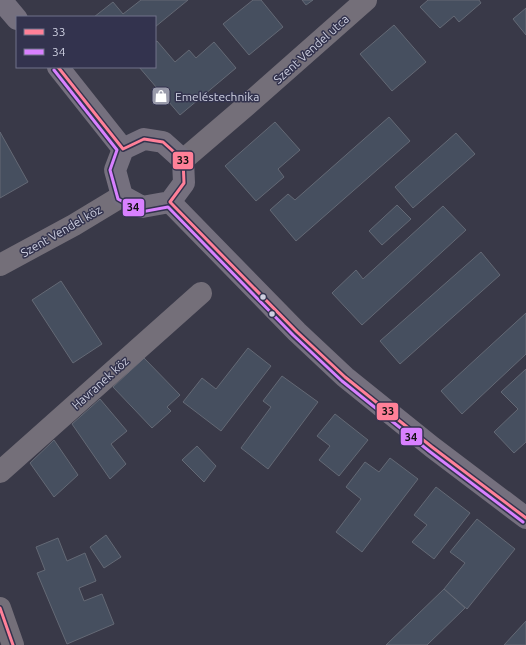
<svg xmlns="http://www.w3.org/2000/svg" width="526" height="645" viewBox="0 0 526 645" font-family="Ubuntu,sans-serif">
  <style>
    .building { fill: #464f5f; stroke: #646975 }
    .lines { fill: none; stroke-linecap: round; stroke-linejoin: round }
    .minor { stroke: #746f79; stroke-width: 22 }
    .major { stroke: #75707e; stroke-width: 22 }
    .bus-1-casing { stroke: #33334e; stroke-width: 6 }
    .bus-2-casing { stroke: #33334e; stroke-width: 6 }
    .bus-1 { stroke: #ff8098; stroke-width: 3 }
    .bus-2 { stroke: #d880ff; stroke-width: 3 }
    .bus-dot { fill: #ced0e1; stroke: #33334e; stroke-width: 1.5 }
    .labels { text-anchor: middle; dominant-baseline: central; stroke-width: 3; stroke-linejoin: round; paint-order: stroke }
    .street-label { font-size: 12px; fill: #ced0e1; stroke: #33334e }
    .poi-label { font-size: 12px; fill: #ced0e1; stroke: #33334e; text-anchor: start }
    .line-badge { stroke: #33334e; stroke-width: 1.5 }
    .pale-badge-label { font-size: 11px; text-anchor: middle; font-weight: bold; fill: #111 }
  </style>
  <rect width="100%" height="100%" fill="#393948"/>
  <g class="building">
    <path d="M141 0H188L155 27V17H94L113 2 123 14Z"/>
    <path d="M253 0H261L283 27 249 55 223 24Z"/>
    <path d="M302 0H313L306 5Z"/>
    <path d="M428 0H479L481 3 459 22 454 16 440 28 420 7Z"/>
    <path d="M526 8V35L513 19Z"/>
    <path d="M394 25 426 62 392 91 360 54Z"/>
    <path d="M157 41 175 62 189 50 196 58 214 42 236 68 180 115 139 67H155V42Z"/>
    <path d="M389 117 410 141 296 241 270 210 288 194 295 200Z"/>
    <path d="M275 122 300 150 278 169 284 177 256 201 225 166Z"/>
    <path d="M0 132 28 182 0 198Z"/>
    <path d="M456 133 475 154 413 208 395 187Z"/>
    <path d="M397 205 411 219 382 245 369 231Z"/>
    <path d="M443 206 466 230 362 325 332 293 356 270 363 279Z"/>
    <path d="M481 252 500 275 400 364 380 341Z"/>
    <path d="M61 281 102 344 73 363 32 300Z"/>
    <path d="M526 313V354L462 414 441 391Z"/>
    <path d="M248 348 271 366 221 431 183 402 202 378 216 389Z"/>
    <path d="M144 358 180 395 167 407 171 411 152 428 113 387Z"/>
    <path d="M526 369V442L514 453 494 432 518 409 501 392Z"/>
    <path d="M282 376 318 402 268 469 241 448 271 407 263 401Z"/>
    <path d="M100 399 127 431 111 444 126 464 110 479 72 424Z"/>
    <path d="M335 414 368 440 339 476 319 460 330 446 317 436Z"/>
    <path d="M54 440 78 475 54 497 30 463Z"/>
    <path d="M197 446 216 466 204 482 182 460Z"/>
    <path d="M390 458 418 479 362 552 336 532 361 499 346 487 365 462 379 472Z"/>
    <path d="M436 487 470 513 434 559 412 542 427 525 414 515Z"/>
    <path d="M477 519 515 549 467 609 444 589 465 563 450 552Z"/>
    <path d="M106 535 121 557 104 568 90 547Z"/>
    <path d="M58 538 67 561 85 553 96 581 79 588 84 601 102 594 114 624 67 644 37 573 45 570 36 547Z"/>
    <path d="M444 589 465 608 427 645H386Z"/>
    <path d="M526 621V645H504Z"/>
  </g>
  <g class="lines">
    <g class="minor">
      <path d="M183 160 246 106 366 0"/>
      <path d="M0 265 74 225 122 196"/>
      <path d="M0 472 201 293"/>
      <path d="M0 608 13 645"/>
    </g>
    <g class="major">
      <path d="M1 0 17 19"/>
      <path d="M58 67 123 149"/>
      <path d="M144 139 163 142 183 160 184 183 170 202 142 207 122 196 115 170 123 149Z"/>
      <path d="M170 202 297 332 345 377 432 447 526 518"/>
    </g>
    <defs>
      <g id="bus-1">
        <path d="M58 67 123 149 144 139 163 142 183 160 184 183 170 202 297 332 345 377 432 447 526 518"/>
        <path d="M0 608 13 645"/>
      </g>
      <path id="bus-2" d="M54 70 117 150 110 170 118 199 141 212 168 207 293 335 342 381 429 451 523 522"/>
    </defs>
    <use href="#bus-1" class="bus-1-casing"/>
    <use href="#bus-2" class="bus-2-casing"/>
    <use href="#bus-1" class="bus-1"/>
    <use href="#bus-2" class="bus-2"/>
  </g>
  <defs>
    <symbol id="shop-square" viewBox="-11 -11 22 22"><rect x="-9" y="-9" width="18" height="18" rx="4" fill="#9a9bab" stroke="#33334e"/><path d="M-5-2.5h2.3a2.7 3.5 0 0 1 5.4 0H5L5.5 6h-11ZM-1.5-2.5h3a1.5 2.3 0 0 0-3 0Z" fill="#fff"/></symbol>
  </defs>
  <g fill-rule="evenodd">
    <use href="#shop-square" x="150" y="85" width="22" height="22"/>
  </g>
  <g class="bus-dot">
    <circle cx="263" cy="297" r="3.5"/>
    <circle cx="272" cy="314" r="3.5"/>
  </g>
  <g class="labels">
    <g class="street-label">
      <text transform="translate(311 49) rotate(-42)">Szent Vendel utca</text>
      <text transform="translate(61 231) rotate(-30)">Szent Vendel köz</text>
      <text transform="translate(100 383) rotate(-42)">Havranek köz</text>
    </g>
    <g class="poi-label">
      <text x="175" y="96">Emeléstechnika</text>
    </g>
  </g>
  <g class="line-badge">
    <rect x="172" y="151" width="22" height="19" rx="4" fill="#ff8098"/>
    <rect x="122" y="198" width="23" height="19" rx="4" fill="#d880ff"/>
    <rect x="376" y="402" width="23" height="19" rx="4" fill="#ff8098"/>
    <rect x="400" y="427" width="23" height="19" rx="4" fill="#d880ff"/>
  </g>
  <g class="pale-badge-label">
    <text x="183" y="164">33</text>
    <text x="133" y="211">34</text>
    <text x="388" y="415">33</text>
    <text x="411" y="441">34</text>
  </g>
  <rect x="16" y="16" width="140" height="52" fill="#33334e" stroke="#717289"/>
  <rect x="24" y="29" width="20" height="6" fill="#ff8098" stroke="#717289"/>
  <text x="52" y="36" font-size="12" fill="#ced0e1">33</text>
  <rect x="24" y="49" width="20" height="6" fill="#d880ff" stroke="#717289"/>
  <text x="52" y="56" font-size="12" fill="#ced0e1">34</text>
</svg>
